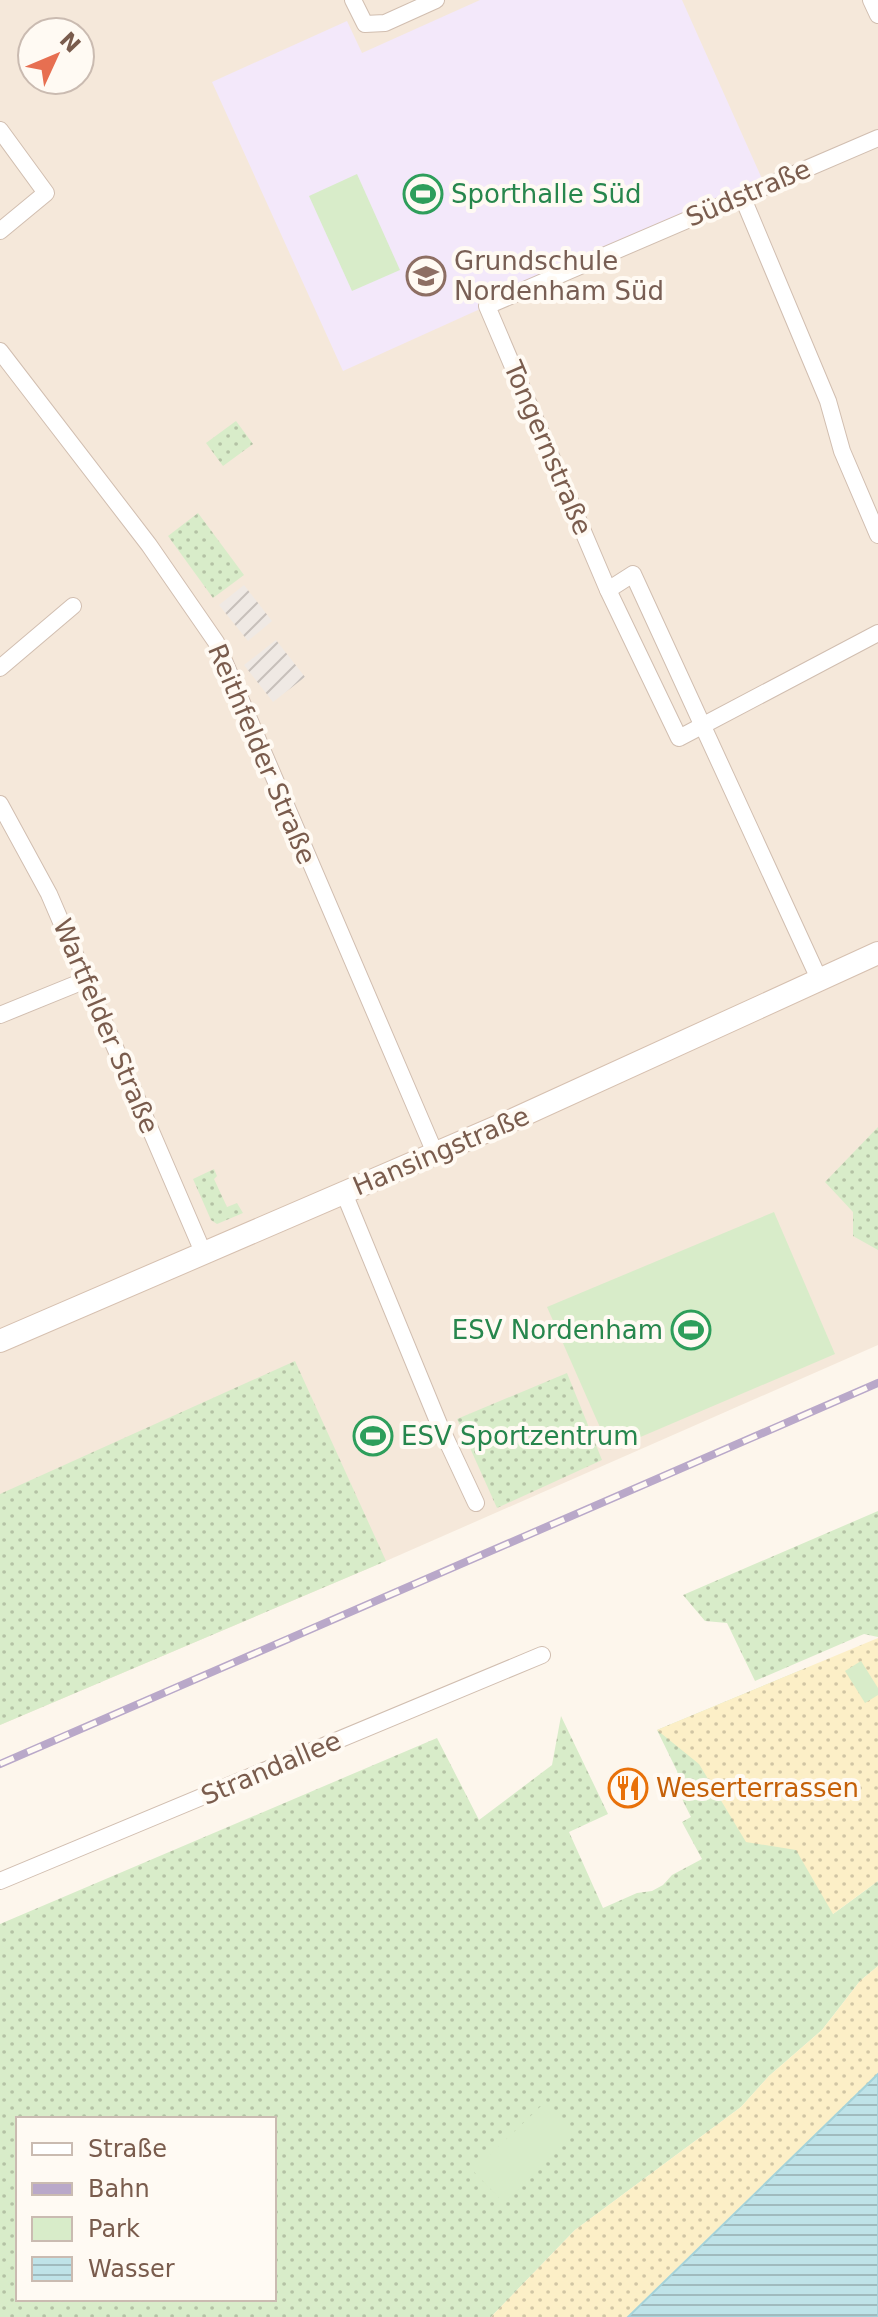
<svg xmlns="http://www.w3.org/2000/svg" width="878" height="2317" viewBox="0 0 878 2317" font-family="'DejaVu Sans',sans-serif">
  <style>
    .residential { fill: #f5e8da; fill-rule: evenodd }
    .industrial { fill: url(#industrial-furrows) }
    .education { fill: #f3e8fa }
    .green { fill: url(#green-dots); fill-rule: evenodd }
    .sand { fill: url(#sand-dots) }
    .pitch { fill: #d8ecc9 }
    .water { fill: url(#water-rules); stroke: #a5d3da; stroke-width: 2 }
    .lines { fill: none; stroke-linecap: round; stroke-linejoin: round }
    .street-casing { stroke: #d1beb0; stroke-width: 18 }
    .secondary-casing { stroke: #d6c0b0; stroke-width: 24 }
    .street { stroke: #fff; stroke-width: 16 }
    .secondary { stroke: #fff; stroke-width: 22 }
    .rail-casing { stroke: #b9a8c9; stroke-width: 8 }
    .rail { stroke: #fffaf3; stroke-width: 5; stroke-dasharray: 15; stroke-linecap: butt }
    .labels { text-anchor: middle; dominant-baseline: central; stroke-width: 8; stroke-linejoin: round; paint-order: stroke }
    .street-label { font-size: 26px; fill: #7a5c4d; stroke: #fffaf3 }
    .leisure-label { font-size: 26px; fill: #27864d; stroke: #fffaf3; text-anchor: start }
    .education-label { font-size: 26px; fill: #785e54; stroke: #fffaf3; text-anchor: start }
    .food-label { font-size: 26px; fill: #c56008; stroke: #fffaf3; text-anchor: start }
  </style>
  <defs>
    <pattern id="industrial-furrows" width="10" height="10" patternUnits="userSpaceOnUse" patternTransform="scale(2)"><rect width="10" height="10" fill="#efe9e4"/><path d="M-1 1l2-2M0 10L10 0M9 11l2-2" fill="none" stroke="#c7c0bb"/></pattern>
    <pattern id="green-dots" width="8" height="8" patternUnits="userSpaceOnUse" patternTransform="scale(2)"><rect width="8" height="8" fill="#d8ecc9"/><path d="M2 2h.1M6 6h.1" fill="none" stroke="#b4c2a5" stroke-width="1.8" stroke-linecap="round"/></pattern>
    <pattern id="sand-dots" width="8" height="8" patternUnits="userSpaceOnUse" patternTransform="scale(2)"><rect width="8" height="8" fill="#fcefc7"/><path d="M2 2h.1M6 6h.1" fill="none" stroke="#d1c5a4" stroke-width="1.8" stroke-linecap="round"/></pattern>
    <pattern id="water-rules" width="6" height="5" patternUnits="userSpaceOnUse" patternTransform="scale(2)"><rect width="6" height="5" fill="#bfe3e8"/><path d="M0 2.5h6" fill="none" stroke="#a0bbbe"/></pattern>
  </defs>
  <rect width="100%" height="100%" fill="#fdf6ec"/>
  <path class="residential" d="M0 0H878V1345L386 1561 0 1725ZM32 32H80V80H32Z"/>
  <g class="industrial">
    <path d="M244 585 272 621 248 641 219 605Z"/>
    <path d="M276 640 305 677 273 702 244 665Z"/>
  </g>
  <path class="education" d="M480 0H682L763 181 343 371 212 82 347 21 362 53Z"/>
  <g class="green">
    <path d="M236 421 253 444 223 466 206 443Z"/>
    <path d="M198 513 244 575 213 598 168 536Z"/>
    <path d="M878 1127V1250L853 1236V1212L825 1182Z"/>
    <path d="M214 1169 217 1176 214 1179 227 1207 237 1203 243 1213 217 1224 211 1220 193 1179Z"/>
    <path d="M295 1361 386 1561 0 1725V1494Z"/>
    <path d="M567 1373 602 1460 497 1508 457 1419Z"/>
    <path d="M878 1511V1637L864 1634 755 1681 727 1623 705 1621 683 1595Z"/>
    <path d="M806 1668 833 1914 878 1881V1966L860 1981 822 2030 769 2076 741 2107 575 2230 491 2317H0V1924L437 1738 479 1820 552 1765 561 1716 608 1814 569 1832 603 1908 637 1893 652 1891 663 1885 672 1875 702 1859 682 1822 691 1817 683 1801 677 1771 657 1730ZM18 2119H274V2299H18Z"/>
  </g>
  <g class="sand">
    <path d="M878 1638V1881L833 1914 796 1850 746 1842 699 1764 657 1730Z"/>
    <path d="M878 1966V2074L628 2317H491L575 2230 741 2107 769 2076 822 2030 860 1981Z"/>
  </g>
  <g class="pitch">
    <path d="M357 174 400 270 352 291 309 196Z"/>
    <path d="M774 1212 835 1354 610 1450 547 1307Z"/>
    <path d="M861 1661 878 1688V1695L865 1703 845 1671Z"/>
    <path d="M542 2105 573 2136 504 2203 473 2171Z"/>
  </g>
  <path class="water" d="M878 2074V2317H628Z"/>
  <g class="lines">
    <defs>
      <g id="street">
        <path d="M353 0 365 24 385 23 436 0"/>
        <path d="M871 0 878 15"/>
        <path d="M0 130 46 193 0 231"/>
        <path d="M878 138 487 306 608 590 679 738 878 633"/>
        <path d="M742 196 828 401 842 451 878 535"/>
        <path d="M0 351 149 545 216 642 435 1153"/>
        <path d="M608 590 633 574 819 979"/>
        <path d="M0 668 73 606"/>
        <path d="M0 804 49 894 203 1252"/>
        <path d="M0 1015 86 980"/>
        <path d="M344 1193 439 1424 476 1503"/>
        <path d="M0 1881 542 1655"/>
      </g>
      <path id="secondary" d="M0 1341 508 1122 878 953"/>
    </defs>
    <use href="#street" class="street-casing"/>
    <use href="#secondary" class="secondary-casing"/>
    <use href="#street" class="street"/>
    <use href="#secondary" class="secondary"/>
    <defs>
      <path id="rail" d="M0 1764 878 1383"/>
    </defs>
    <use href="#rail" class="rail-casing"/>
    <use href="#rail" class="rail"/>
  </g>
  <defs>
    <symbol id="stadium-ring" viewBox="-11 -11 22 22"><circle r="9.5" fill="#fffaf3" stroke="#2e9e5b" stroke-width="1.5"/><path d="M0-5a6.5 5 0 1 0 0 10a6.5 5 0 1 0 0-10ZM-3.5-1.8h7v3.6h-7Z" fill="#2e9e5b"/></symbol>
    <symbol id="school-ring" viewBox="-11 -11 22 22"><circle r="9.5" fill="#fffaf3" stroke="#8d6e63" stroke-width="1.5"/><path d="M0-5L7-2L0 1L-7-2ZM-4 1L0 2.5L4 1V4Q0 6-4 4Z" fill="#8d6e63"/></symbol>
    <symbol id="restaurant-ring" viewBox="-11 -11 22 22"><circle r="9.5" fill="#fffaf3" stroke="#e8710a" stroke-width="1.5"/><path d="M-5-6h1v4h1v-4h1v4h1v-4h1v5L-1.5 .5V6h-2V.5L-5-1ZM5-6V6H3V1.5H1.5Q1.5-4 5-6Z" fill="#e8710a"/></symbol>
  </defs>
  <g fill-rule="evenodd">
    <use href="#stadium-ring" x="401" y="172" width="44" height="44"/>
    <use href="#school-ring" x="404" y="254" width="44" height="44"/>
    <use href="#stadium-ring" x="669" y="1308" width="44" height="44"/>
    <use href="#stadium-ring" x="351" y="1414" width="44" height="44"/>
    <use href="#restaurant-ring" x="606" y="1766" width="44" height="44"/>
  </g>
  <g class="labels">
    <g class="street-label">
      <text transform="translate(748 193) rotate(-23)">Südstraße</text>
      <text transform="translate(548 448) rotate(67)">Tongernstraße</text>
      <text transform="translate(262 754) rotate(67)">Reithfelder Straße</text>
      <text transform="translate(106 1026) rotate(67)">Wartfelder Straße</text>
      <text transform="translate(441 1151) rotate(-23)">Hansingstraße</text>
      <text transform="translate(271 1768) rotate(-23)">Strandallee</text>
    </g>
    <g class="leisure-label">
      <text x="451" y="194">Sporthalle Süd</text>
      <text x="663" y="1330" text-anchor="end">ESV Nordenham</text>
      <text x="401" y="1436">ESV Sportzentrum</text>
    </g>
    <g class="education-label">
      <text x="454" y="261">Grundschule<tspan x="454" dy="30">Nordenham Süd</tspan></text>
    </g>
    <g class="food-label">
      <text x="656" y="1788">Weserterrassen</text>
    </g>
  </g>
  <rect x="16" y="2117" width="260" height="184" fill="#fffaf3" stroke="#cabbb1" stroke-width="2"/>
  <rect x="32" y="2143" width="40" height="12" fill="#ffffff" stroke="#cabbb1" stroke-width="2"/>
  <text x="88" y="2157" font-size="24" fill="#7a5c4d">Straße</text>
  <rect x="32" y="2183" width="40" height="12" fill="#b9a8c9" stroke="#cabbb1" stroke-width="2"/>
  <text x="88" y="2197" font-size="24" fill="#7a5c4d">Bahn</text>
  <rect x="32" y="2217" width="40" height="24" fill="#d8ecc9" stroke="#cabbb1" stroke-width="2"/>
  <text x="88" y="2237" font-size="24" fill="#7a5c4d">Park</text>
  <rect x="32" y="2257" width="40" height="24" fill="url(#water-rules)" stroke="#cabbb1" stroke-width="2"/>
  <text x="88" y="2277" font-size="24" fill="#7a5c4d">Wasser</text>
  <g transform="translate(56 56) rotate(46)"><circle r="38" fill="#fffaf3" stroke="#cabbb1" stroke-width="2"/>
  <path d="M0-6L14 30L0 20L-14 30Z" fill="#e76f51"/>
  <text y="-12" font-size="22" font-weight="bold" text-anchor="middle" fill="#7a5c4d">N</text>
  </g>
</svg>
